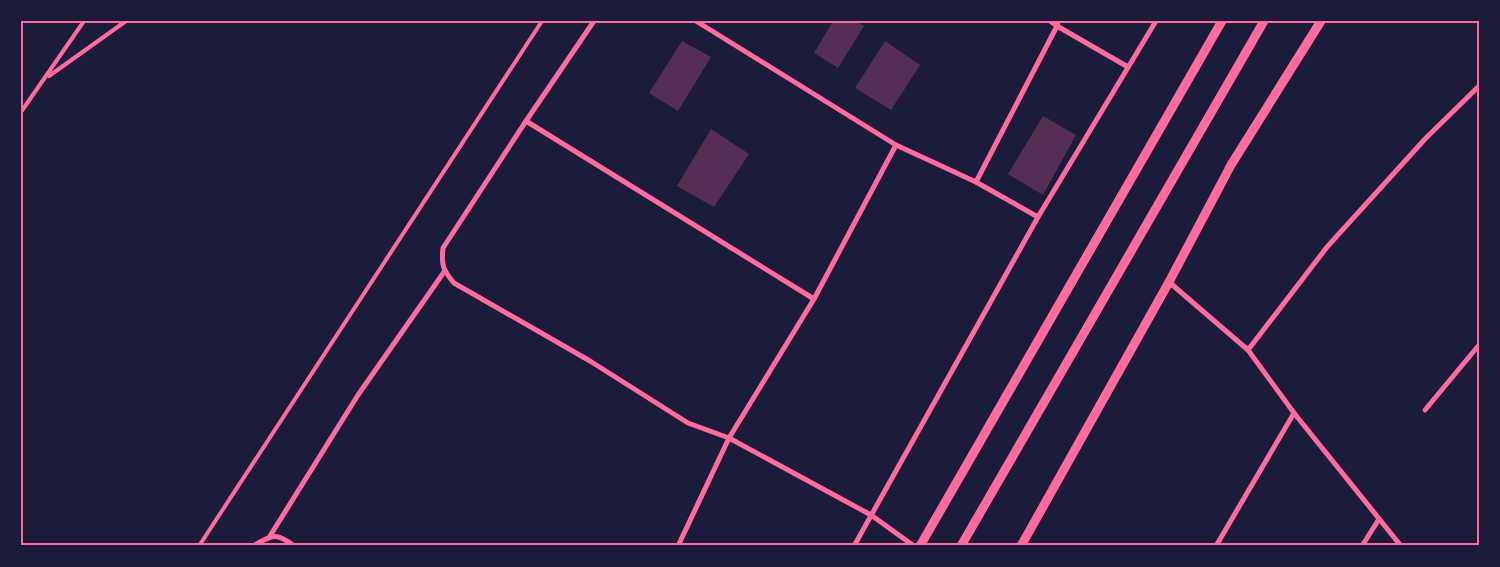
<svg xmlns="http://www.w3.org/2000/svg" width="1500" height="567" viewBox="0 0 1500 567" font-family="'Sofia Sans Condensed',sans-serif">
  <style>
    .building { fill: #542f53 }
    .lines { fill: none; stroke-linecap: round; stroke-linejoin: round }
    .service { stroke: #ff6b9d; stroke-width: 4 }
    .minor { stroke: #ff6b9d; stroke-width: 5 }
    .tertiary { stroke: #ff6b9d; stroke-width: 9 }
    .neatline { fill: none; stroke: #ff6b9d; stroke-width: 2 }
  </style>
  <rect width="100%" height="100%" fill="#1b1b3a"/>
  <g class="building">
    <path d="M833 21H855L864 26 838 68 814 53Z"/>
    <path d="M682 41 711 57 678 111 649 93Z"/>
    <path d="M885 41 920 65 891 110 855 88Z"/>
    <path d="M1043 116 1076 135 1043 195 1008 174Z"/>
    <path d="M711 129 749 154 714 207 677 186Z"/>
  </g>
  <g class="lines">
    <g class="service">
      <path d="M49 76 126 21"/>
      <path d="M21 112 84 21"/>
      <path d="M199 546 542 21"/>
    </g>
    <g class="minor">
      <path d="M594 21 526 121 443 248C441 265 443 270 454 283L590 361 688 423 729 438 871 515 914 546"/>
      <path d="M696 21 896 145 976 182 1038 217"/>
      <path d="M1050 21 1057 26 1058 21"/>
      <path d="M526 121 814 299"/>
      <path d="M976 182 1057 26 1128 67"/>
      <path d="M1169 282 1248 350 1294 413 1401 546"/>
      <path d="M1248 350 1327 247 1425 139 1479 86"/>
      <path d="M1425 410 1479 345"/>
      <path d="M270 536 358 395 444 272"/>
      <path d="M253 546C272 535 276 532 294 546"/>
      <path d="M678 546 729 438 814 299 896 145"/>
      <path d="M854 546 1038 217 1156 21"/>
      <path d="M1216 546 1294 413"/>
      <path d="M1362 546 1379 519"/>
    </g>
    <g class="tertiary">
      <path d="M920 546 1222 21"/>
      <path d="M961 546 1264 21"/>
      <path d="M1021 546 1169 282 1231 165 1321 21"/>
    </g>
  </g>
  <rect width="1500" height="567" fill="none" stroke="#1b1b3a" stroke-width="45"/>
  <rect x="22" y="22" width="1456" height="522" class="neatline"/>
</svg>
